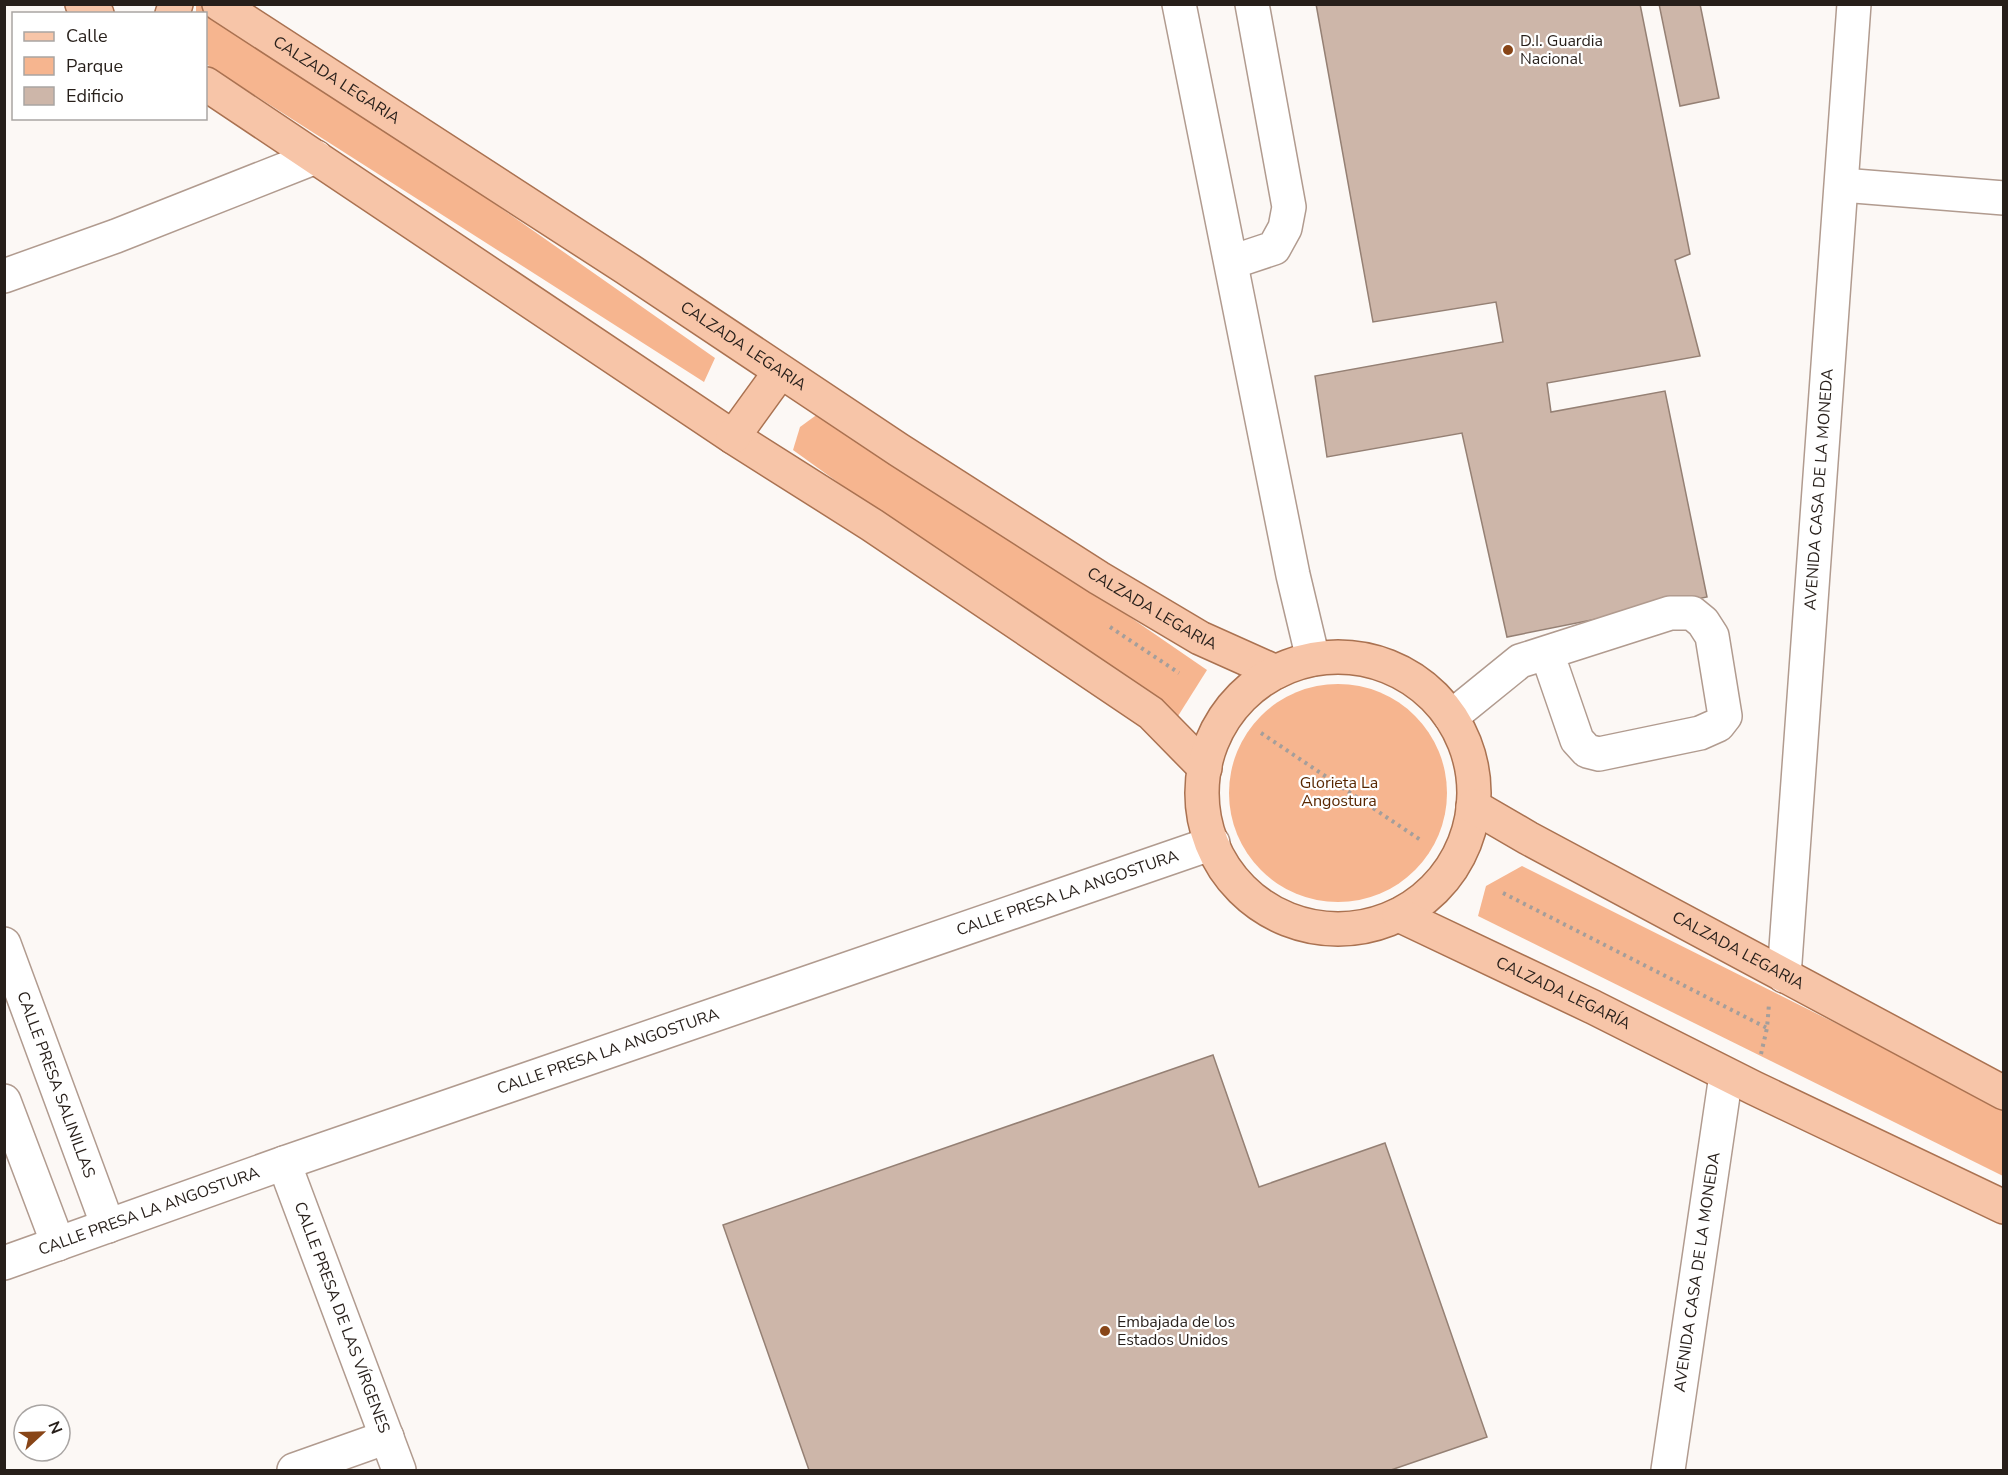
<svg xmlns="http://www.w3.org/2000/svg" width="2008" height="1475" viewBox="0 0 2008 1475" font-family="'Nunito Sans',sans-serif">
  <style>
    .green { fill: #f6b58f }
    .building { fill: #cdb6a9; stroke: #958074; stroke-width: 1.5 }
    .lines { fill: none; stroke-linecap: round; stroke-linejoin: round }
    .minor-casing { stroke: #b19b8f; stroke-width: 36 }
    .major-casing { stroke: #aa7251; stroke-width: 36 }
    .path { stroke: #a49e9b; stroke-width: 4; stroke-dasharray: 3 4.5; stroke-linecap: butt }
    .minor { stroke: #fff; stroke-width: 33 }
    .major { stroke: #f7c5a8; stroke-width: 33 }
    .poi-dot { fill: #884517; stroke: #fff; stroke-width: 2 }
    .labels { text-anchor: middle; dominant-baseline: central; stroke-width: 4.5; stroke-linejoin: round; paint-order: stroke }
    .poi-label { font-size: 16px; fill: #271f1a; stroke: #fff; text-anchor: start }
    .street-label { font-size: 16px; fill: #271f1a; stroke: #fff }
    .park-label { font-size: 16px; fill: #592701; stroke: #fff }
  </style>
  <rect width="100%" height="100%" fill="#fcf8f5"/>
  <g class="green">
    <path d="M196 5H211L715 358 704 382 206 64V14L196 13Z"/>
    <path d="M826 408 1207 670 1173 724 793 450 800 427Z"/>
    <circle cx="1338" cy="793" r="109"/>
    <path d="M1522 866 2003 1107V1176L1478 916 1486 886Z"/>
  </g>
  <g class="building">
    <path d="M1316 4H1640L1690 254 1675 260 1700 356 1547 383 1551 412 1665 391 1707 597 1507 637 1462 433 1327 457 1315 376 1503 342 1496 302 1373 322Z"/>
    <path d="M1659 4H1700L1719 98 1680 106Z"/>
    <path d="M1213 1055 1259 1187 1385 1143 1487 1437 1391 1470H809L723 1225Z"/>
  </g>
  <g class="lines">
    <defs>
      <g id="minor">
        <path d="M1179 4 1293 575 1313 659"/>
        <path d="M1842 185 2004 198"/>
        <path d="M1232 262 1274 248 1285 228 1289 207 1252 4"/>
        <path d="M4 276 116 236 316 157"/>
        <path d="M1451 717 1520 661 1670 613H1692L1703 622 1712 636 1725 716 1718 725 1700 733 1599 754 1587 751 1577 740 1547 653"/>
        <path id="s1" d="M4 944 108 1226"/>
        <path id="s2" d="M1784 976 1854 4"/>
        <path d="M4 1101 58 1244"/>
        <path id="s3" d="M284 1163 399 1470"/>
        <path id="s4" d="M4 1263 284 1163 1213 843"/>
        <path d="M294 1470 387 1437"/>
        <path id="s5" d="M1668 1470 1726 1075"/>
      </g>
      <g id="major">
        <path d="M82 4 97 14"/>
        <path id="s6" d="M219 4 626 268 899 450 1099 578 1200 638 1276 672"/>
        <path d="M172 14 176 4"/>
        <path d="M206 84 733 437 872 525 1151 713 1205 768"/>
        <path d="M733 437 780 372"/>
        <circle cx="1338" cy="793" r="136"/>
        <path id="s7" d="M1473 806 1528 838 2004 1093"/>
        <path id="s8" d="M1399 915 1593 1007 1754 1088 2004 1207"/>
      </g>
    </defs>
    <use href="#minor" class="minor-casing"/>
    <use href="#major" class="major-casing"/>
    <g class="path">
      <path d="M1110 627 1179 673"/>
      <path d="M1261 733 1422 841"/>
      <path d="M1503 893 1767 1028 1769 1004"/>
      <path d="M1761 1054 1767 1028"/>
    </g>
    <use href="#minor" class="minor"/>
    <use href="#major" class="major"/>
  </g>
  <g class="poi-dot">
    <circle cx="1508" cy="50" r="6"/>
    <circle cx="1105" cy="1331" r="6"/>
  </g>
  <g class="labels">
    <g class="poi-label">
      <text x="1520" y="41">D.I. Guardia<tspan x="1520" dy="18">Nacional</tspan></text>
      <text x="1117" y="1322">Embajada de los<tspan x="1117" dy="18">Estados Unidos</tspan></text>
    </g>
    <g class="street-label">
      <text stroke="none"><textPath href="#s6" startOffset="140">CALZADA LEGARIA</textPath></text>
      <text stroke="none"><textPath href="#s6" startOffset="626">CALZADA LEGARIA</textPath></text>
      <text stroke="none"><textPath href="#s2" startOffset="488">AVENIDA CASA DE LA MONEDA</textPath></text>
      <text stroke="none"><textPath href="#s6" startOffset="1112">CALZADA LEGARIA</textPath></text>
      <text stroke="none"><textPath href="#s4" startOffset="1126">CALLE PRESA LA ANGOSTURA</textPath></text>
      <text stroke="none"><textPath href="#s7" startOffset="302">CALZADA LEGARIA</textPath></text>
      <text stroke="none"><textPath href="#s8" startOffset="182">CALZADA LEGARÍA</textPath></text>
      <text stroke="none"><textPath href="#s4" startOffset="640">CALLE PRESA LA ANGOSTURA</textPath></text>
      <text stroke="none"><textPath href="#s1" startOffset="150">CALLE PRESA SALINILLAS</textPath></text>
      <text stroke="none"><textPath href="#s4" startOffset="154">CALLE PRESA LA ANGOSTURA</textPath></text>
      <text stroke="none"><textPath href="#s5" startOffset="200">AVENIDA CASA DE LA MONEDA</textPath></text>
      <text stroke="none"><textPath href="#s3" startOffset="165">CALLE PRESA DE LAS VÍRGENES</textPath></text>
    </g>
    <g class="park-label">
      <text x="1339" y="783">Glorieta La<tspan x="1339" dy="18">Angostura</tspan></text>
    </g>
  </g>
  <rect width="2008" height="1475" fill="none" stroke="#271f1a" stroke-width="12"/>
  <rect x="12" y="12" width="195" height="108" fill="#ffffff" stroke="#a9a5a3" stroke-width="1.5"/>
  <rect x="24" y="32" width="30" height="9" fill="#f7c5a8" stroke="#a9a5a3" stroke-width="1.5"/>
  <text x="66" y="42" font-size="18" fill="#271f1a">Calle</text>
  <rect x="24" y="57" width="30" height="18" fill="#f6b58f" stroke="#a9a5a3" stroke-width="1.5"/>
  <text x="66" y="72" font-size="18" fill="#271f1a">Parque</text>
  <rect x="24" y="87" width="30" height="18" fill="#cdb6a9" stroke="#a9a5a3" stroke-width="1.5"/>
  <text x="66" y="102" font-size="18" fill="#271f1a">Edificio</text>
  <g transform="translate(42 1433) rotate(68)"><circle r="28" fill="#ffffff" stroke="#a9a5a3" stroke-width="1.5"/>
  <path d="M0-4.5L10 22L0 15L-10 22Z" fill="#884517"/>
  <text y="-9" font-size="16" font-weight="bold" text-anchor="middle" fill="#271f1a">N</text>
  </g>
</svg>
